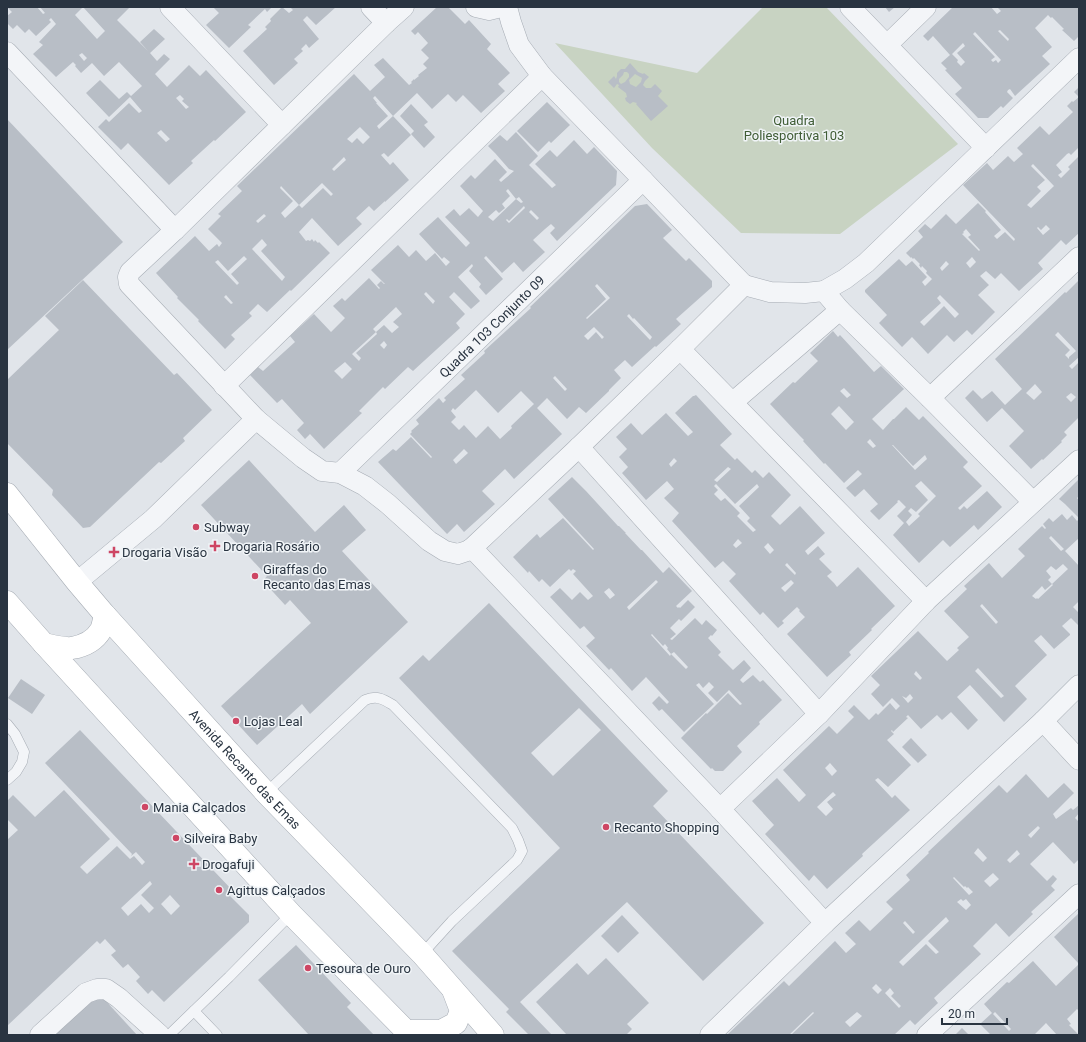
<svg xmlns="http://www.w3.org/2000/svg" width="1086" height="1042" viewBox="0 0 1086 1042" font-family="Roboto,sans-serif">
  <style>
    .green { fill: #c8d3c2 }
    .building { fill: #b8bec6; fill-rule: evenodd }
    .lines { fill: none; stroke-linecap: round; stroke-linejoin: round }
    .lane-casing { stroke: #a6acb4; stroke-width: 11 }
    .street-casing { stroke: #a6acb4; stroke-width: 21 }
    .secondary-casing { stroke: #a6acb4; stroke-width: 23 }
    .lane { stroke: #f3f5f8; stroke-width: 10 }
    .street { stroke: #f3f5f8; stroke-width: 20 }
    .secondary { stroke: #fff; stroke-width: 22 }
    .poi-dot { fill: #ce4664; stroke: #f0f4f7; stroke-width: 1.5 }
    .labels { text-anchor: middle; dominant-baseline: central; stroke-width: 3; stroke-linejoin: round; paint-order: stroke }
    .park-label { font-size: 13px; fill: #405d36; stroke: #f0f4f7 }
    .street-label { font-size: 13px; fill: #293441; stroke: #f0f4f7 }
    .poi-label { font-size: 13px; fill: #293441; stroke: #f0f4f7; text-anchor: start }
  </style>
  <rect width="100%" height="100%" fill="#e1e5ea"/>
  <path class="green" d="M763 7H826L958 144 840 234 741 233 652 148 555 43 697 73Z"/>
  <g class="building">
    <path d="M7 7H37L43 14 45 13 40 7H130L117 20 148 51 140 42 154 29 165 39 150 53 157 61 164 54 170 59 155 74 167 87 189 65 200 76 206 70 246 112 215 141 214 140 191 161 193 163 169 185 128 143 121 150 98 127 106 119 109 122 129 103 139 113 142 111 130 97 109 117 86 93 100 80 119 99 127 92 131 96 142 86 119 62 104 76 92 63 81 73 75 66 76 65 73 62 56 77 33 54 43 45 39 42 56 24 51 18 49 20 51 22 36 36 29 29 25 33 17 25 13 29 7 23V16L12 12ZM83 7 105 31 97 39 75 15ZM82 53 87 58 84 61 79 55ZM180 95 184 99 182 101 189 107 186 109 176 98ZM161 130 170 139 166 142 157 133Z"/>
    <path d="M213 7H272L267 12 265 9 248 25 251 27 229 48 206 25 219 13Z"/>
    <path d="M282 7 289 13 293 10 290 7H336L316 25 307 16 303 20 319 39 309 48 306 44 301 49 303 51 294 59 298 63 274 85 243 51 267 29 265 27 271 21 270 19Z"/>
    <path d="M437 7H448L465 24 469 20 491 44 487 49 510 73 498 84 505 91 481 113 463 95 456 102 448 94 432 109 417 93 393 116 375 96 373 98 377 103H376L388 116 377 126 379 129 393 116 411 135 388 157 384 153 381 155 390 165 393 162 409 180 385 202V201L374 211 369 206 356 218 362 224 338 246 312 218 299 232 306 241 308 240 310 241 312 239 314 242 315 240 318 243 319 242 330 253 291 291 290 290 267 312 258 304 249 313 252 316 231 335 235 339 225 349 198 321 199 320 177 298 178 297 156 273 195 236 209 251 217 244 219 247 222 243 208 229 221 216 218 214 242 191 237 186 354 74 370 91 385 77 374 65 383 58 409 85 412 83 411 82 414 79V80L419 76 418 75 427 68 423 64 429 58 421 50 428 43 418 32 415 35 411 31ZM360 127 370 137 363 144 357 138 352 143 347 139ZM344 157 346 160 334 171 332 169ZM322 183 333 194 331 196 323 188 302 208 299 205 285 218 281 213 293 201 280 188 281 186 299 205ZM264 214 266 216 258 223 256 221ZM262 239 267 245 261 251 285 277 282 281 252 249ZM244 256 247 259 231 274 239 283 237 285 215 262 218 260 228 271ZM226 295 233 303 231 304 224 297Z"/>
    <path d="M885 7H895L889 12Z"/>
    <path d="M953 7H991L997 14 1001 11 997 7H1079V36L1074 41 1062 30 1064 29 1052 17 1051 18 1048 15 1035 28 1052 47 1042 56 1050 64 1015 96 1010 89 1008 90 1007 92 1013 98 1003 108 1001 106 988 118H978L955 94 962 88 945 70 947 69 941 63 950 55 933 36 928 41 923 36ZM1000 30 1009 39 1008 41 998 31ZM975 32 1001 60 998 63 996 60 993 62 991 60 995 57 973 34ZM963 43 965 46 957 53 965 62 961 66 957 62 958 60 952 54Z"/>
    <path d="M630 63 638 72 643 74 644 73 649 77 645 81 643 85 646 88H651L655 84 662 91 658 96 668 106 651 121 636 104 637 103 633 102 630 104 626 101 625 98 627 97 626 93 618 87 619 85 617 84 614 88 608 82 614 76 616 79 617 76V73L621 69H625ZM624 72H627L629 74V77L625 82 621 84 619 82V79L623 75ZM635 74 642 78 641 82 636 87 630 84 629 80Z"/>
    <path d="M1079 87V147L1071 155 1069 153 1067 154 1056 165 1062 172 1058 175 1061 178 1070 169 1068 167 1079 156V233L1066 245 1061 240 1038 263 1043 269 1019 291 1001 273 995 279 986 271 980 276 989 285 978 295 995 312 972 335 967 330 954 342 947 335 928 354 912 337 902 347 879 323 887 315 865 292V290L899 259 906 266 912 261 927 277 922 282 925 286 932 279 926 273 927 271 922 266 921 268 919 265 920 264 914 258 913 259 911 257V258L906 253 923 237 918 231 925 224 931 229 946 214 956 224 978 203 986 211 985 212 1001 230 994 236 997 239 1005 232 1014 241 1015 239 963 185 987 163 993 170 1008 156 1014 162 1023 154 1017 148 1040 126 1049 135 1073 112 1067 106 1072 101 1073 102 1079 97 1074 92ZM1033 164 1054 186 1031 208 1027 205 1041 191 1037 187 1045 180 1031 166ZM1046 225 1050 229 1043 235 1037 228 1038 227 1041 230ZM966 229 971 235 968 237 980 250 979 251 962 234 964 233 963 232ZM972 257 976 262 970 268 966 263ZM946 261 949 264 942 271 940 268ZM940 295 959 314 955 318 944 306 924 326 920 322 941 303 937 298Z"/>
    <path d="M547 102 570 125 551 143 549 141 538 152 517 131Z"/>
    <path d="M411 104 428 122 424 125 435 137 424 148 411 134 414 131 400 116Z"/>
    <path d="M7 119 123 242 7 350Z"/>
    <path d="M516 132 538 156 529 165 552 188 556 185 535 164 550 150 557 157 574 140 587 154 594 147 617 171 616 185 557 241 550 233 555 228 551 224 545 229 533 240 545 252 523 272 514 262 502 273 486 256 484 258 503 279 486 295 479 287 481 284 469 271 473 266 472 264 458 277 480 301 471 309 454 292 449 297 465 314 456 323 460 328 413 371 408 367 385 389 383 387 359 411 362 413 324 449 310 434 305 439 297 430 304 423 282 399 277 403 250 375 258 367 263 371 295 342 290 336 314 314 331 332 345 318 333 306 342 298 345 301 369 278 379 289 380 288 377 285 381 281 384 284H385L371 270 398 245 409 257 416 250 426 261 435 253 446 266 450 262 444 257 442 259 419 234 438 217 466 247 470 243 445 217 454 209 460 216 469 208 478 217 483 211 460 186 471 175 475 179 495 159 507 172 499 180 501 182 514 171 509 169 495 153 488 146 500 135 507 141ZM508 189 516 199 519 197 523 202 521 203 516 199 493 221 488 217 496 210 499 213 505 208 502 204 510 196 506 191ZM524 206 525 208 509 223 506 220 507 219 509 221ZM531 210 539 218 537 220 529 212ZM426 292 435 301 433 304 424 294ZM396 307 402 314 393 322 399 327 392 333 384 325 376 332 377 334 356 353 361 358 359 361 352 354 376 332 373 329ZM384 341 387 345 384 349 380 345ZM345 362 352 369 342 379 334 371Z"/>
    <path d="M647 204 672 230 663 238 686 261 689 258 712 281V287L676 319 681 324 656 347 655 346 632 367 625 360 614 370 621 378 609 390V391L586 413 579 407 567 419 547 398 537 408 562 434 514 479 505 469 482 491 495 504 464 532 457 524 447 534 378 462 393 449 396 451 411 437 431 458 432 457 410 434 412 432 411 431 419 424 416 420 439 398 443 403 446 400 444 398 465 379 461 375 485 353 484 351 531 308 530 307 635 206ZM597 284 610 298 587 319 586 318 606 299 595 286ZM629 314 633 319 634 318 652 337 650 340 627 316ZM594 327 604 337 602 339 596 332 588 340 584 336ZM555 376 567 389 565 391 553 378ZM476 390 498 413 521 391 534 404 511 426 512 428 500 439 488 426 476 438 464 425 459 430 451 422 456 417 451 411 453 408 455 410ZM464 449 468 453 456 464 453 460Z"/>
    <path d="M83 280 174 375 177 373 212 410 183 438 185 441 161 463 159 462 90 527 83 528 52 495 53 490 7 443V380L59 330 45 316Z"/>
    <path d="M1079 280V357L1069 366 1072 369 1079 362V417L1064 432 1067 435 1061 441 1062 442 1043 460 1042 459 1031 469 1009 446 1024 431 1002 408 987 422 965 398 973 390 982 399 992 391 1005 405 1022 389 995 359 1065 292 1066 293ZM1058 332 1076 351 1069 357V359L1065 355 1070 350 1055 335ZM1035 384 1042 392 1034 400 1026 393ZM1071 393 1076 397 1071 402 1066 397Z"/>
    <path d="M833 331 838 337 840 335 874 372 881 366 904 389 872 419 883 430 893 419H894L906 407 919 420 923 416 968 462 963 467 982 486 958 508 960 510 964 506 967 509 987 491 1002 507 978 530 974 525 950 547 943 540 919 563 893 535 904 523 897 516 906 507 899 500 897 501 898 502 879 520 870 511 878 504 864 489 855 497 846 488 862 474 858 470 844 483 825 463 824 464 803 441 804 440 800 436 770 404 793 382 795 383 818 361 810 353ZM844 388 851 395 847 398 840 391ZM839 406 854 422 846 430 831 414ZM870 439 876 446 873 448 867 442ZM892 445H893L913 466 925 455 927 459 915 470ZM921 481 936 496 918 514 920 516 909 526 906 522 912 515 908 511 911 508 916 512 928 500 915 486Z"/>
    <path d="M696 395 732 434 720 445 735 460 737 458 752 473 755 470 763 478 769 472 791 495 771 516 780 525 800 506 825 533 805 551 808 555 818 546 825 554 819 559 832 572 827 576 834 583 837 587 858 567 895 606 871 629 872 630 849 652 851 655 827 677 787 634 805 617 799 611 800 610 797 607 782 621 784 623 778 628 763 612 760 615 729 581 736 574 723 561 715 568 672 521 679 513 664 498 674 489 667 481 646 500 622 473 628 467 619 457 627 449 616 437 631 423 642 435 666 413 688 436 693 432 675 413 693 396H694ZM674 458 677 461 671 467 669 464ZM728 467 731 469 717 482 714 480ZM716 484 735 504 757 484 759 487 739 506 750 518 747 521 756 530 753 532 737 516 740 513 725 498 721 501 714 494 718 490 714 486ZM738 539 742 543 736 548 733 545ZM768 543 774 550 770 554 764 547ZM787 563 796 573 795 575 785 565ZM791 580 794 583 785 592 781 588Z"/>
    <path d="M249 460 315 532 344 505 366 530 342 551 408 622 310 714 302 704 257 745 221 706 311 623 290 600 285 605 263 581 267 576 201 505Z"/>
    <path d="M572 477 586 491 618 526H619L626 533H625L641 550H642L663 573 669 567 692 591 676 606 678 608 679 607 680 608 688 600 695 607 681 621 679 619 670 628 676 634 670 639 672 640 695 618 702 625 706 620 717 630 712 636 711 635 708 638 721 652 718 655 733 670 744 660 751 668 740 680 743 683 753 675 760 682 763 680 782 700 759 722 760 724 737 746 742 752 723 771H715L712 768 711 769 681 738 706 713 707 714 728 693 740 705 742 704 729 690 717 702 708 693 714 687 709 682 703 688 699 683 696 685 714 704 684 732 662 709 659 711 652 703 659 696 667 704 669 702 646 677 632 691 611 668 609 670 586 646 595 638 584 626 580 629 550 597 560 588 572 600 580 592 588 600 593 596 573 574 576 571 573 569 571 571 569 569 550 587 542 579 539 582 529 571 528 573 513 557 537 534 540 538 563 518 593 550 594 549 548 499ZM656 580 658 582 629 610 627 607ZM609 588 615 595 610 599 604 592ZM652 634 663 646 665 644 668 648 667 649 671 654 674 652 688 667 686 669 671 654 670 656 651 635Z"/>
    <path d="M1079 479V496L1077 498 1079 501V518L1065 504 1059 499Z"/>
    <path d="M1062 514 1067 520 1072 515 1077 521 1079 519V538L1065 551 1079 566V601L1073 607 1079 613V626L1071 618 1062 626 1070 634V635L1054 649 1041 635 1034 641 1047 655 1015 686 1027 699 1004 722 970 685 957 697 978 720 968 730 951 712 942 720 937 715 921 729 908 715 906 717 908 718 893 732 892 730 891 731 894 734 887 740 911 765 888 787 878 778 875 780 892 798 895 795 910 810 862 854 863 856 827 889 814 875 809 881 765 834 774 825 752 801 777 778 799 802 806 795 783 770 829 726 837 734 854 717 848 711 854 705 869 720 876 713 878 715 890 703 896 710 900 706 892 698 883 707 871 694 880 685 871 676 918 631 947 661 959 650 957 648 969 637 944 611 967 589 964 586 989 563 1002 578 1025 556 1018 549 1042 526 1045 529 1046 528 1043 524 1049 518 1053 522ZM1051 536 1064 549 1061 551 1049 538ZM1063 564 1068 569 1052 584 1053 585 1038 599 1037 598 1036 599 1032 596 1042 586 1045 590 1052 584 1048 580 1051 577 1046 571 1051 566 1056 570ZM982 604 998 622 996 624 980 606ZM978 668 1004 696 1001 698 975 671ZM916 671 922 678 920 680 914 674ZM910 694 913 698 908 703 902 696 906 698ZM830 763 837 771 832 776 825 768ZM833 792 836 795 827 802 833 809 826 816 817 807Z"/>
    <path d="M489 603 668 791 653 806 764 923 703 981 627 902 520 1002 552 1035H529L506 1012 509 1009 452 951 560 848 399 678 423 655 429 661ZM579 708 601 730 553 776 531 753Z"/>
    <path d="M21 679 45 695 32 714 8 698Z"/>
    <path d="M80 730 233 891 229 895 249 915V922L164 1002 152 990 148 994 136 981 140 977 128 964 123 968 111 955 116 951 105 939 100 944 97 941 7 1026V840L18 830 7 819V801L13 795 35 817 64 790 110 839 80 867 87 874 117 846 130 859 134 856 142 865 145 862 136 852 131 856 132 854 45 763ZM150 881 152 884 141 895 154 908 149 913 141 904 128 916 121 908ZM170 895 180 906 171 915 161 904Z"/>
    <path d="M911 738 927 755 918 763 902 747Z"/>
    <path d="M1026 774 1048 798 1064 783 1074 793 1053 814 1056 819 1071 808 1073 810 1079 805V813L1075 818 1079 822V859L1074 864 1053 842 1030 864 1047 881 1053 875 1057 879 1051 886 1055 890 1031 912 1033 914 1009 937 996 923 973 946 981 954 934 998 938 1003 915 1025 910 1020 894 1035H791L814 1013 813 1012 789 1035H727L784 981 789 986 835 941 846 953 856 944 845 933 859 920 870 931 893 909 886 902 910 880 906 875 929 853 928 852 999 785 1007 793ZM1038 826 1040 828 1031 838 1028 835ZM978 848 987 858 983 862 974 853ZM1017 850 1020 854 1010 863 1007 860ZM993 873 999 879 990 887 984 881ZM954 877 964 887 965 886 967 888 968 887 973 892 969 895 953 878ZM961 899 963 901 966 899 971 905 966 910 957 902ZM946 917 949 921 928 941 939 952 936 954 926 944 903 966 899 962ZM905 921 915 932 913 934 903 923ZM876 984 882 990 878 994 872 988ZM890 988 894 993 891 996 901 1006 899 1008 885 993ZM857 1012 862 1016 850 1027 845 1022Z"/>
    <path d="M1079 913V964L1054 937Z"/>
    <path d="M622 915 639 933 618 953 601 936Z"/>
    <path d="M296 945 351 1003 347 1007 374 1035H309L258 980Z"/>
    <path d="M606 958 649 1003 627 1024 632 1029 626 1035H567L536 1002 577 963 588 975Z"/>
    <path d="M1033 961 1056 986 1079 964V1011L1077 1009 1067 1019 1071 1024 1069 1025 1079 1035H1057L1046 1023 1034 1035H991L980 1024 992 1013 984 1004 1007 982 1009 983ZM995 1012 1011 1029 1009 1031 993 1014Z"/>
    <path d="M92 1000H105L137 1035H54Z"/>
    <path d="M962 1028 969 1035H955Z"/>
  </g>
  <g class="lines">
    <defs>
      <g id="lane">
        <path d="M7 724 15 734 24 752 22 762 16 772 7 780"/>
        <path d="M266 793 365 700C377 695 383 699 393 705L512 828 518 840 522 851 517 860 452 921 422 954"/>
        <path d="M194 1011 217 1035"/>
        <path d="M169 1035 229 977 291 914"/>
      </g>
      <g id="street">
        <path d="M170 7 282 125"/>
        <path d="M371 7 386 23"/>
        <path d="M476 7 489 10 501 7"/>
        <path d="M507 7 511 22 519 45 542 76 643 180 744 285"/>
        <path d="M850 7 986 148"/>
        <path d="M887 45 926 7"/>
        <path d="M7 52 175 230 130 272 128 277 129 284 256 419 303 458 322 471 340 473 365 486 388 504 429 541 445 551 458 554 467 551 472 548 579 447 680 349 744 285 770 292 805 293 824 291 845 279 866 263 1079 58"/>
        <path d="M175 230 386 23 404 7"/>
        <path d="M824 291 840 310 930 398 1033 502"/>
        <path d="M680 349 926 601"/>
        <path d="M224 386 542 76"/>
        <path d="M930 398 1079 257"/>
        <path d="M733 402 840 310"/>
        <path d="M579 447 819 714"/>
        <path id="s1" d="M340 473 643 180"/>
        <path d="M472 548 720 809 825 923"/>
        <path d="M77 582 153 519 256 419"/>
        <path d="M1043 721 1079 760"/>
        <path d="M720 809 819 714 926 601 1079 460"/>
        <path d="M40 1035 86 993 97 989H106L119 998 160 1035"/>
        <path d="M710 1035 825 923 1043 721 1079 685"/>
        <path d="M927 1035 1079 894"/>
      </g>
      <g id="secondary">
        <path id="s2" d="M7 494 77 582 105 615 266 793 422 954 493 1035"/>
        <path d="M7 602 44 644 291 914 410 1035"/>
        <path d="M44 644C53 646 63 649 72 648 84 646 95 640 101 630 103 625 104 619 105 615"/>
        <path d="M407 1031H441L456 1023 461 1011 453 990"/>
      </g>
    </defs>
    <use href="#lane" class="lane-casing"/>
    <use href="#street" class="street-casing"/>
    <use href="#secondary" class="secondary-casing"/>
    <use href="#lane" class="lane"/>
    <use href="#street" class="street"/>
    <use href="#secondary" class="secondary"/>
  </g>
  <g class="poi-dot">
    <circle cx="196" cy="527" r="4"/>
    <path d="M213 540h4v4h4v4h-4v4h-4v-4h-4v-4h4z"/>
    <path d="M112 546h4v4h4v4h-4v4h-4v-4h-4v-4h4z"/>
    <circle cx="255" cy="576" r="4"/>
    <circle cx="236" cy="721" r="4"/>
    <circle cx="145" cy="807" r="4"/>
    <circle cx="606" cy="827" r="4"/>
    <circle cx="176" cy="838" r="4"/>
    <path d="M192 858h4v4h4v4h-4v4h-4v-4h-4v-4h4z"/>
    <circle cx="219" cy="890" r="4"/>
    <circle cx="308" cy="968" r="4"/>
  </g>
  <g class="labels">
    <g class="park-label">
      <text x="794" y="120">Quadra<tspan x="794" dy="15">Poliesportiva 103</tspan></text>
    </g>
    <g class="street-label">
      <text stroke="none"><textPath href="#s1" startOffset="211">Quadra 103 Conjunto 09</textPath></text>
      <text stroke="none"><textPath href="#s2" startOffset="364">Avenida Recanto das Emas</textPath></text>
    </g>
    <g class="poi-label">
      <text x="204" y="527">Subway</text>
      <text x="223" y="546">Drogaria Rosário</text>
      <text x="122" y="552">Drogaria Visão</text>
      <text x="263" y="569">Giraffas do<tspan x="263" dy="15">Recanto das Emas</tspan></text>
      <text x="244" y="721">Lojas Leal</text>
      <text x="153" y="807">Mania Calçados</text>
      <text x="614" y="827">Recanto Shopping</text>
      <text x="184" y="838">Silveira Baby</text>
      <text x="202" y="864">Drogafuji</text>
      <text x="227" y="890">Agittus Calçados</text>
      <text x="316" y="968">Tesoura de Ouro</text>
    </g>
  </g>
  <rect width="1086" height="1042" fill="none" stroke="#293441" stroke-width="16"/>
  <path d="M942 1018v6h65v-6" fill="none" stroke="#293441" stroke-width="2"/>
  <text x="948" y="1018" font-size="12" fill="#293441" stroke="#f0f4f7" stroke-width="3" paint-order="stroke">20 m</text>
</svg>
